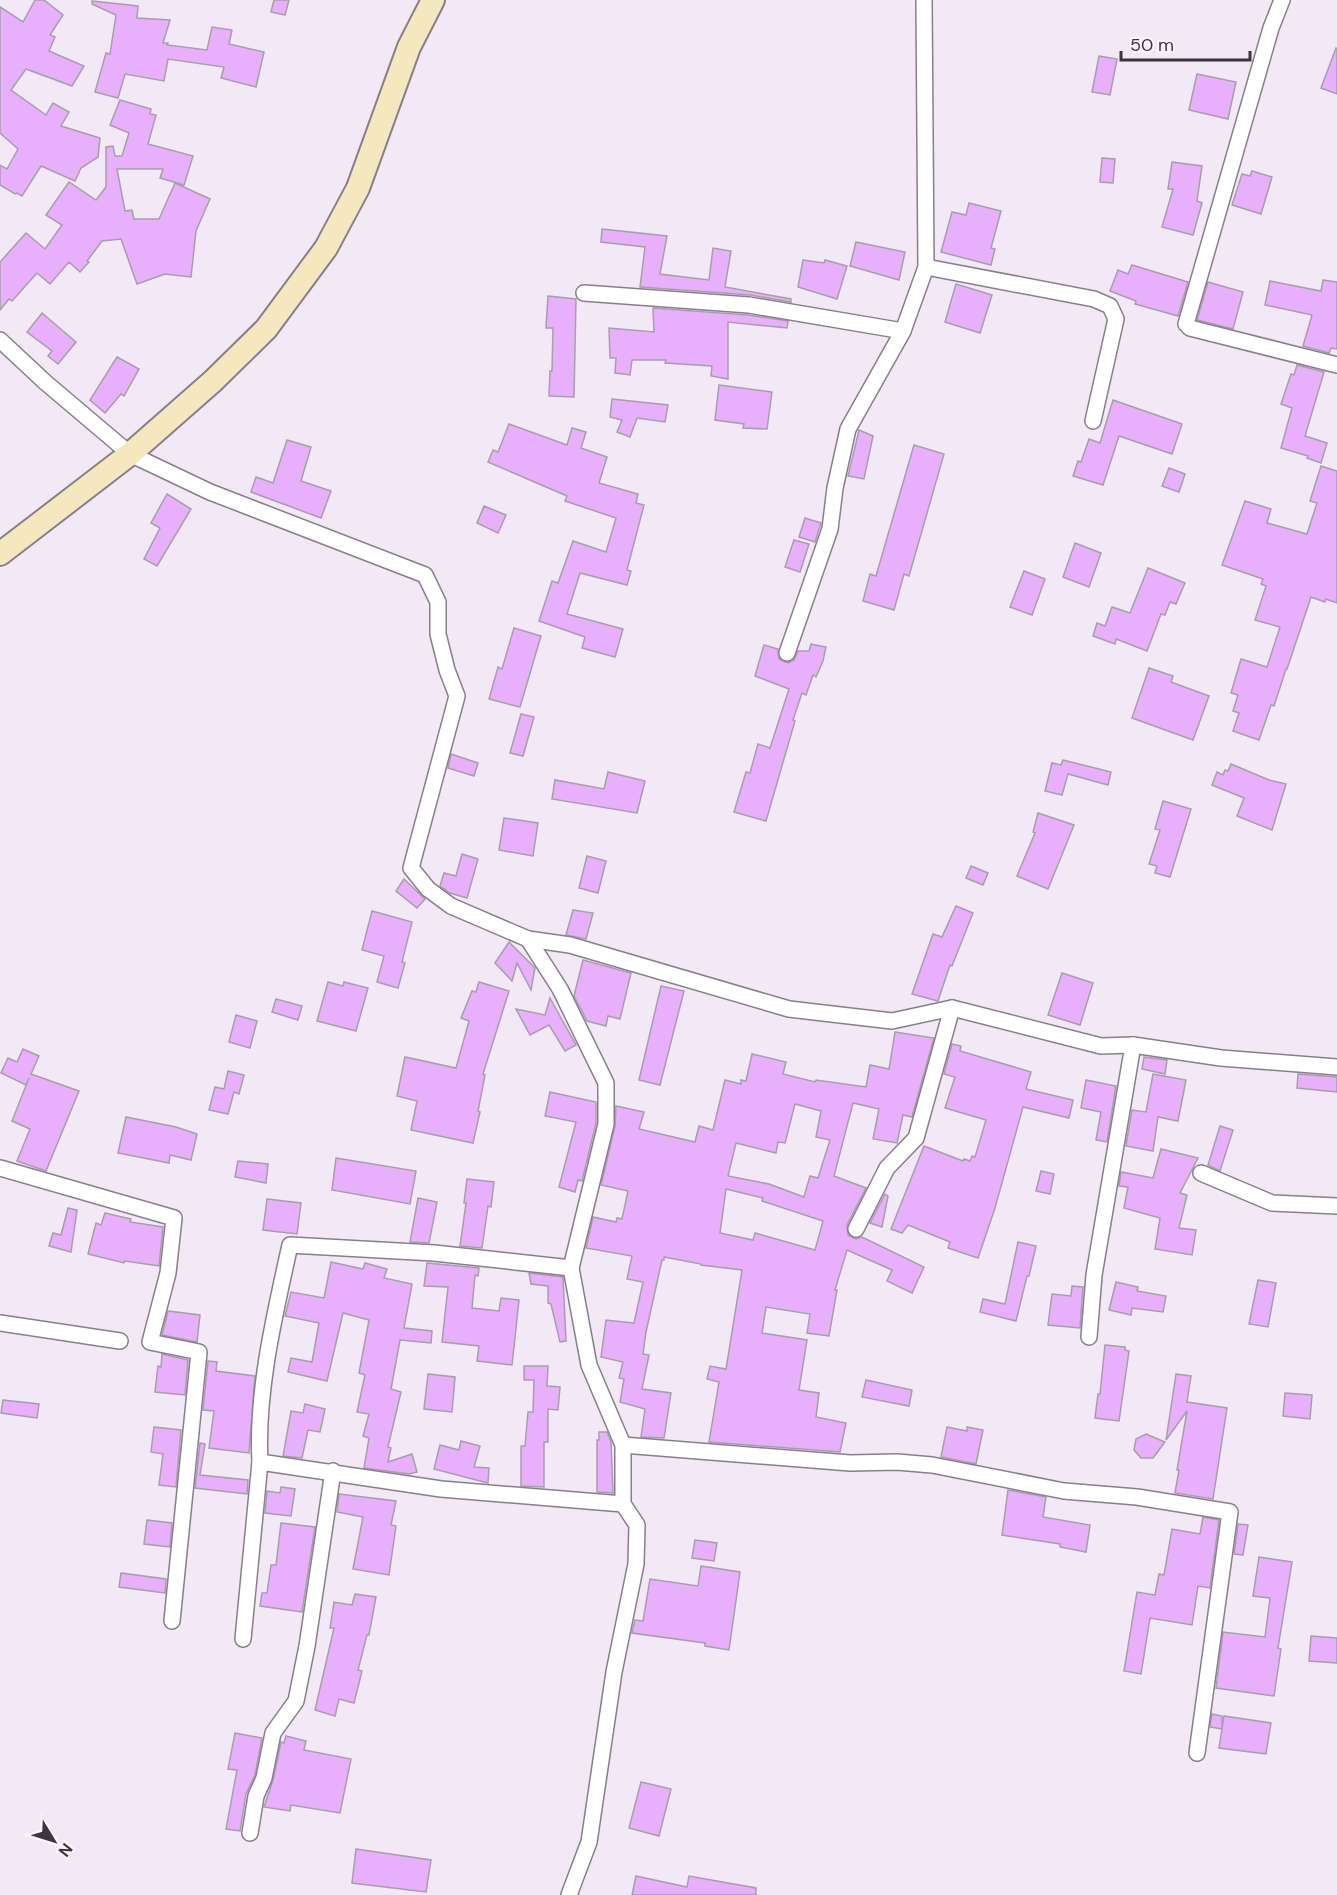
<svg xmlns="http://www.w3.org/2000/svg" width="1337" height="1895" viewBox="0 0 1337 1895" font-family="'DM Sans',sans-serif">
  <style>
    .building { fill: #e8affc; stroke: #a89eab; stroke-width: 1.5; fill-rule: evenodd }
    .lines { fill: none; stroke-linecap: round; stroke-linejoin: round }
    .street-casing { stroke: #887f8b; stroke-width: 18 }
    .secondary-casing { stroke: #887f8b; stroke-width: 26 }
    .street { stroke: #fff; stroke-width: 15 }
    .secondary { stroke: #f6e8be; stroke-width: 22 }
  </style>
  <rect width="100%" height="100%" fill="#f2e8f6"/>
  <g class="building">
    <path d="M35 0H44L63 15 50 35 55 37 49 51 84 66 72 86 26 69 11 90 46 115 53 103 69 112 61 126 100 138 98 157 81 168 75 181 41 166 22 196 17 193 15 194 0 185V165L7 169 18 149 0 133V7L23 22Z"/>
    <path d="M274 0H289L285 15 271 12Z"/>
    <path d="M92 1 138 6 137 18 170 20 163 43H168L167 45 207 50 212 27 232 30 229 44 264 52 256 87 221 78 224 67 168 59 164 81 125 74 118 98 95 92 106 53 110 54 116 15 92 4Z"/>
    <path d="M1336 48 1337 49V94L1321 88Z"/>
    <path d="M1099 56 1117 59 1110 95 1092 92Z"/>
    <path d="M1197 74 1236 82 1228 119 1189 110Z"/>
    <path d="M120 100 151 109 150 114 156 115 148 144 193 156 184 185 160 178 163 169H117L125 211 132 210 134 219H159L175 183 210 199 196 231 191 277 165 274 137 284 121 239 102 241 87 261 89 262 80 272 69 262 50 284 37 273 12 301 9 299 0 310V262L26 233 45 249 62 225 46 215 69 182 96 200 106 187V147L113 146 115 156H122L129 133 110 125Z"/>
    <path d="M1102 158 1115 159 1113 183 1100 182Z"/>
    <path d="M1172 162 1202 166 1197 201 1202 203 1193 235 1162 227 1173 189H1168Z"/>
    <path d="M1252 171 1272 177 1261 214 1232 205 1242 174 1250 176Z"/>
    <path d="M969 203 1001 211 991 248 995 249 991 265 941 252 952 212 966 215Z"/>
    <path d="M602 229 667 236 660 274 709 280 713 248 731 251 725 287 791 299V302L750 295 640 287 645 247 601 242Z"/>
    <path d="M856 242 905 252 899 280 850 266Z"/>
    <path d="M803 260 824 263 825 260 847 266 837 299 798 287Z"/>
    <path d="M1132 265 1188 282 1178 316 1135 304 1136 301 1110 291 1118 270 1128 274Z"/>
    <path d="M1323 280 1337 282V349L1331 348 1329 353 1303 346 1312 315 1265 305 1270 281 1321 291Z"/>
    <path d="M1208 282 1243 292 1233 329 1197 320Z"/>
    <path d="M956 284 992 295 980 333 945 322Z"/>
    <path d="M548 296 576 299 574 397 549 396 550 371H552L553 328H546Z"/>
    <path d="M653 308 748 315 788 321 787 328 728 322V379L711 376 712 366 665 363 666 360H632L630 375 615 373 616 358H610L609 328 654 332Z"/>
    <path d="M42 313 76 342 58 364 48 356 52 351 27 332Z"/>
    <path d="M117 357 139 369 124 396 121 394 105 413 90 400Z"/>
    <path d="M1297 365 1324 372 1305 436 1327 443 1321 463 1307 458 1308 456 1281 448 1292 408 1281 404 1291 374 1294 375Z"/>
    <path d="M719 385 772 392 767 429 743 428 744 424 715 420Z"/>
    <path d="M612 399 668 405 665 422 637 418 630 437 617 432 622 420 610 417Z"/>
    <path d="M1113 400 1182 424 1172 454 1119 436 1103 485 1073 476 1078 461 1081 462 1089 439 1100 443Z"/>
    <path d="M509 424 567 445 572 428 586 432 581 448 607 457 599 483 638 494 636 503 644 505 627 570 631 571 627 585 580 573 567 614 623 629 615 657 582 648 585 637 539 621 552 581 558 583 573 541 606 552 616 518 565 501 567 496 488 462 493 450 498 452Z"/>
    <path d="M859 430 873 436 864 479 848 476Z"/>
    <path d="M287 440 311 447 301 481 331 491 321 518 251 492 256 477 273 483Z"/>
    <path d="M914 445 944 454 909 576 904 574 894 610 863 601 870 574 876 576Z"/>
    <path d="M1321 466 1337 471V603L1326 599 1325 602 1311 597 1287 669H1286L1274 706 1271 705 1259 740 1233 731 1239 713 1233 711 1238 695 1231 693 1241 659 1267 667 1280 627 1255 620 1266 586 1261 584 1263 579 1222 565 1245 501 1271 509 1267 523 1307 534 1317 503 1310 501Z"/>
    <path d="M1169 468 1185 474 1179 492 1162 486Z"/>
    <path d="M167 494 191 509 157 566 144 559 160 528 151 523Z"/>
    <path d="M484 506 506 515 498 533 477 523Z"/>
    <path d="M805 518 821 523 815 542 799 537Z"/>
    <path d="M794 540 809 544 800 572 785 567Z"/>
    <path d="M1075 543 1101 553 1089 587 1063 577Z"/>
    <path d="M1148 568 1185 583 1176 604 1170 602 1165 615 1161 614 1147 651 1116 639 1115 644 1093 636 1097 623 1105 626 1112 607 1130 613Z"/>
    <path d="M1024 571 1045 579 1032 615 1010 607Z"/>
    <path d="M514 628 541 636 520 707 489 699 498 667 502 669Z"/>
    <path d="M811 644 826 647 823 661 816 677 813 675 806 695 802 693 793 720 795 721 766 821 734 812 746 772 750 773 758 744 770 748 789 689 755 676 764 645 778 649 779 659 788 663 794 660 798 651H809Z"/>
    <path d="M1149 668 1173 676 1171 682 1209 696 1193 740 1132 718Z"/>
    <path d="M521 714 534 717 523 756 510 753Z"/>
    <path d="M451 754 478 763 474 776 448 768Z"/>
    <path d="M1063 760 1111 772 1108 785 1068 774 1062 795 1045 791 1052 763 1061 765Z"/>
    <path d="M1231 764 1269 780 1286 784 1272 830 1237 816 1244 798 1212 785 1217 772 1223 775 1225 770 1228 771Z"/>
    <path d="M608 772 645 781 637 813 552 799 555 780 604 789Z"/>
    <path d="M1163 801 1191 809 1170 877 1155 873 1157 866 1149 864 1160 830 1155 829Z"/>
    <path d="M1038 813 1074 825 1048 889 1017 876 1035 833 1033 832Z"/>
    <path d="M504 818 538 823 533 856 499 850Z"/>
    <path d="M462 854 478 859 467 898 450 893 440 886 444 873 456 876Z"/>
    <path d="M587 856 606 861 598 893 579 888Z"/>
    <path d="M971 866 988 873 983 885 966 878Z"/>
    <path d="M404 879 425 899 417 908 396 891Z"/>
    <path d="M956 906 973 913 952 966 950 965 938 1001 912 994 933 934 942 937Z"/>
    <path d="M573 910 593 913 586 939 566 935Z"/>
    <path d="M372 911 412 922 402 962 405 963 398 988 377 982 384 956 362 950Z"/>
    <path d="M509 942 535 968 531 990 517 963 512 981 495 963Z"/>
    <path d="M583 960 631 973 620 1019 608 1016 606 1026 587 1021 574 996Z"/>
    <path d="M1062 973 1093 983 1080 1025 1048 1015Z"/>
    <path d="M328 982 343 986 344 982 368 988 356 1031 317 1021Z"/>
    <path d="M479 982 509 991 483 1074 485 1075 478 1111 480 1112 473 1143 411 1130 417 1101 397 1096 405 1057 456 1068 469 1021 461 1018 472 991 476 992Z"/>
    <path d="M661 986 684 991 660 1085 639 1080Z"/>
    <path d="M550 998 576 1045 565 1051 549 1025 530 1035 516 1009 545 1015Z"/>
    <path d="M276 999 302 1006 298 1020 272 1012Z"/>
    <path d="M236 1015 257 1021 250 1048 229 1042Z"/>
    <path d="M895 1032 934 1038 912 1117 903 1115 897 1143 873 1139 879 1109 853 1103 834 1176 866 1188 847 1225 848 1235 856 1239 862 1237 924 1267 912 1293 887 1281 892 1270 847 1250 835 1290H837L829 1336 807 1333 810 1314 766 1307 762 1333 807 1340 799 1390 819 1393 816 1417 846 1423 840 1452 709 1442 719 1382 707 1379 710 1366 726 1369 742 1270 701 1265V1264L664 1257V1260H662L646 1332 643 1354 649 1355 642 1389 671 1393 664 1438 641 1437 645 1409 620 1402 624 1379 619 1378 623 1362 601 1357 606 1320 634 1323 643 1282 627 1279 632 1256 586 1248 593 1217 616 1222 617 1218 622 1219 628 1191 601 1185 615 1126 616 1106 644 1112 639 1129 695 1142 699 1126 713 1130 725 1080 741 1084V1080L746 1081 752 1054 786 1062 783 1074 815 1082 816 1080 866 1087 870 1065 889 1069ZM795 1104 821 1111 816 1137 830 1140 818 1178 810 1176 804 1197 769 1184 728 1176 736 1143 776 1153 778 1142 785 1143ZM726 1189 763 1198 762 1201 823 1221 815 1250 755 1233 753 1240 720 1233Z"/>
    <path d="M952 1044 961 1046 960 1051 1031 1072 1026 1089 1073 1100 1069 1118 1023 1107 995 1208 978 1258 948 1248 950 1242 908 1225 902 1233 891 1229 924 1146 963 1161 964 1159 970 1161 972 1156 975 1157 986 1120 945 1108 955 1077 944 1074Z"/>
    <path d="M23 1049 39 1056 31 1074 79 1091 46 1171 17 1161 30 1129 12 1121 29 1078 26 1085 1 1073 8 1058 17 1062Z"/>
    <path d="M1144 1057 1167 1060 1165 1074 1142 1069Z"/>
    <path d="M228 1071 244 1075 239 1094 234 1092 228 1114 209 1110 215 1087 224 1089Z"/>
    <path d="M1153 1074 1186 1080 1178 1121 1158 1117 1153 1151 1126 1146 1132 1110 1146 1112Z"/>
    <path d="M1298 1074 1337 1077V1092L1297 1088Z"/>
    <path d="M1086 1080 1116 1086 1107 1142 1096 1140 1101 1112 1081 1108Z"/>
    <path d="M550 1092 596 1102V1123L582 1181 578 1180 575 1192 559 1187 576 1122 545 1116Z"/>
    <path d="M126 1117 176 1127 197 1134 191 1160 170 1155 169 1163 118 1153Z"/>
    <path d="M1220 1126 1233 1130 1220 1171 1208 1165Z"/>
    <path d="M1161 1149 1198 1158 1180 1193 1187 1195 1179 1228 1196 1230 1192 1255 1155 1249 1160 1218 1124 1208 1128 1187 1119 1186 1121 1172 1153 1178Z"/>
    <path d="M336 1158 416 1171 410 1204 332 1190Z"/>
    <path d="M238 1161 268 1164 266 1183 235 1177Z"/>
    <path d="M1041 1171 1054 1174 1050 1194 1036 1191Z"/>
    <path d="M467 1179 494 1182 491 1207 488 1206 482 1248 460 1246 466 1203H464Z"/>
    <path d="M885 1194 888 1196 882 1227 870 1223Z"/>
    <path d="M418 1198 437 1202 429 1243 410 1242Z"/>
    <path d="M267 1199 301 1203 297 1234 263 1230Z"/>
    <path d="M68 1208 77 1210 71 1252 49 1246 53 1233 61 1235Z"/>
    <path d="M105 1213 131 1219 130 1222 163 1227 159 1266 125 1261 124 1263 88 1254 96 1223 101 1225Z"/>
    <path d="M1018 1242 1036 1246 1029 1276H1027L1016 1321 980 1312 983 1299 1005 1304Z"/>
    <path d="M331 1262 363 1269 365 1263 387 1269 384 1278 412 1284 404 1328 432 1331 431 1343 400 1340 391 1389 401 1392 388 1447 391 1448 388 1462 412 1454 417 1472 409 1474 364 1468 369 1438 363 1436 369 1414 357 1412 365 1375 359 1373 369 1320 343 1313 327 1381 288 1372 291 1358 312 1362 319 1323 285 1316 291 1292 324 1298Z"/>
    <path d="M427 1263 479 1268 478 1276 475 1275 472 1308 499 1311 501 1298 519 1300 512 1365 477 1361 479 1346 442 1342 448 1287 424 1286Z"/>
    <path d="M529 1273 563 1277 566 1341 560 1342 551 1304 548 1303V1286L531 1284Z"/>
    <path d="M1258 1280 1276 1283 1268 1327 1249 1324Z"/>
    <path d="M1116 1282 1138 1287 1137 1291 1166 1296 1163 1312 1132 1308 1131 1315 1109 1310Z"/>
    <path d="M1072 1286 1083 1287 1080 1328 1048 1325 1052 1294 1071 1296Z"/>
    <path d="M168 1311 200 1315 197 1342 162 1335Z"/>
    <path d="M1105 1345 1125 1347V1350L1129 1351 1119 1421 1095 1418 1098 1394H1100Z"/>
    <path d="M162 1354 188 1360 185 1395 155 1392 158 1366 161 1367Z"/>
    <path d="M208 1361 217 1362 216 1371 255 1376 249 1453 209 1448 214 1411 203 1410Z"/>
    <path d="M524 1366H548L547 1386 560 1387 558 1410 548 1409V1442H544V1487L521 1486V1446H525L528 1412H533L534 1380H524Z"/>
    <path d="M428 1374 455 1377 452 1412 424 1409Z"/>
    <path d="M1176 1374 1191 1376 1187 1402 1227 1408 1213 1499 1175 1493 1179 1470H1177L1187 1411 1166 1440Z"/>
    <path d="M866 1380 912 1390 909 1406 862 1397Z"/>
    <path d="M1285 1393 1312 1395 1310 1419 1283 1416Z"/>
    <path d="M3 1400 39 1404 37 1418 1 1413Z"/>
    <path d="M305 1404 325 1409 320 1432 308 1430 302 1458 283 1456 291 1411 303 1413Z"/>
    <path d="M154 1427 181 1430 176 1487 159 1485 163 1454 151 1452Z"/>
    <path d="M947 1427 967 1431V1427L983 1430 976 1464 941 1457Z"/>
    <path d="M599 1432H607L611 1442 613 1493 597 1492V1440H599Z"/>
    <path d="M1146 1434 1165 1442 1153 1458H1141L1134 1450 1136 1439Z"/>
    <path d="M461 1441 480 1446 474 1467 489 1468 488 1483 434 1469 440 1445 459 1450Z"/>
    <path d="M200 1443 205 1444 200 1475 248 1480 247 1494 195 1488Z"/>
    <path d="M281 1487 295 1489 291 1516 265 1513 267 1491 280 1493Z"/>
    <path d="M1008 1490 1046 1497 1043 1517 1090 1525 1086 1552 1060 1547V1544L1002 1535Z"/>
    <path d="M339 1494 396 1501 391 1525 396 1526 389 1575 353 1569 363 1517 337 1512Z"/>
    <path d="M1203 1517 1219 1520 1210 1588 1198 1586 1192 1625 1150 1618 1141 1674 1124 1671 1137 1592 1155 1595 1159 1574 1164 1575 1172 1529 1200 1534Z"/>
    <path d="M147 1520 172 1523 170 1547 144 1544Z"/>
    <path d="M281 1523 315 1527 302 1612 260 1606 262 1593H267L271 1565H276Z"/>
    <path d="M1238 1524 1248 1525 1243 1555 1234 1554Z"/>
    <path d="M695 1540 717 1543 714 1561 692 1558Z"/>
    <path d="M1259 1557 1292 1562 1278 1648 1281 1649 1274 1696 1216 1688 1223 1632 1265 1637 1270 1598 1253 1596Z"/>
    <path d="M701 1566 740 1572 729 1650 705 1646V1643L632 1633 635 1620 643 1621 650 1579 698 1586Z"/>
    <path d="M121 1573 166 1579 165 1593 119 1587Z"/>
    <path d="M355 1594 376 1597 369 1635H367L358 1670 362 1671 354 1703 339 1699 335 1716 315 1710 334 1628H330L334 1602 352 1605Z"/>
    <path d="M1311 1636 1337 1638V1663L1309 1661Z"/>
    <path d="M1212 1714 1222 1716V1729L1210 1727Z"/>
    <path d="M1224 1716 1271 1723 1266 1754 1219 1748Z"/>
    <path d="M235 1733 262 1738 255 1775 246 1794 240 1831 226 1829 237 1770 228 1769Z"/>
    <path d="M286 1736 306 1741 304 1750 351 1759 340 1813 291 1805 290 1811 264 1807 273 1780 281 1742 284 1743Z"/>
    <path d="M641 1782 671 1789 659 1836 629 1828Z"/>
    <path d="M356 1849 431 1860 426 1892 352 1883Z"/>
    <path d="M636 1876 687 1887 689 1876 756 1888V1895H632Z"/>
  </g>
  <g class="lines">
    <defs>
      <g id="street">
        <path d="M1282 0 1271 28 1186 324 1190 328 1337 365"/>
        <path d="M926 267 1094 299 1110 306 1116 319 1093 421"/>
        <path d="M584 293 749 305 903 331"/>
        <path d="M0 340 45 382 130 454 210 492 425 575 438 602V634L447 670 457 696 411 868 428 889 451 906 528 939 560 989 606 1083V1124L571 1268 589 1365 623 1445V1504L637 1525 636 1564 614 1672 589 1842 569 1895"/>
        <path d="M787 653 830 529 835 488 848 429 903 331 926 267 924 0"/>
        <path d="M528 939 570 945 789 1009 892 1021 952 1008 1101 1046 1133 1045 1221 1058 1337 1067"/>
        <path d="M0 1168 174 1218 168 1273 150 1342 199 1352 172 1621"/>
        <path d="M1201 1173 1272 1203 1337 1206"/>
        <path d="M856 1229 887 1168 916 1138 952 1008"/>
        <path d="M0 1323 120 1341"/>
        <path d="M1089 1337 1094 1275 1133 1045"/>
        <path d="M623 1445 850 1463 897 1462 932 1465 1064 1491 1137 1497 1230 1512 1197 1753"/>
        <path d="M260 1462 441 1489 623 1504"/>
        <path d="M243 1639 260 1462C256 1392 275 1313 290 1245L434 1253 571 1268"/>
        <path d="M250 1833 256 1796 264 1778 273 1733 296 1701 307 1646 333 1471"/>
      </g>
      <path id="secondary" d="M0 554 130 454 213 381 266 329 326 248 358 188 409 47 433 0"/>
    </defs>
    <use href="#street" class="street-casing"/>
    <use href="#secondary" class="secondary-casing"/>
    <use href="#street" class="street"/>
    <use href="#secondary" class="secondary"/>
  </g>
  <g transform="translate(54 1841) rotate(128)" stroke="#fdf6ff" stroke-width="4.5" paint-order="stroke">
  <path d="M0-4.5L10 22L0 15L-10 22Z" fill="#3a363b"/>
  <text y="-9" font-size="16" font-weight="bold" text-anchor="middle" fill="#3a363b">N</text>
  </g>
  <path d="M1121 51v9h129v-9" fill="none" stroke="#3a363b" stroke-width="3"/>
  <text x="1130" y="51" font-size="18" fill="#3a363b" stroke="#fdf6ff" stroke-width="4.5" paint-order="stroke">50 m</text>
</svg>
